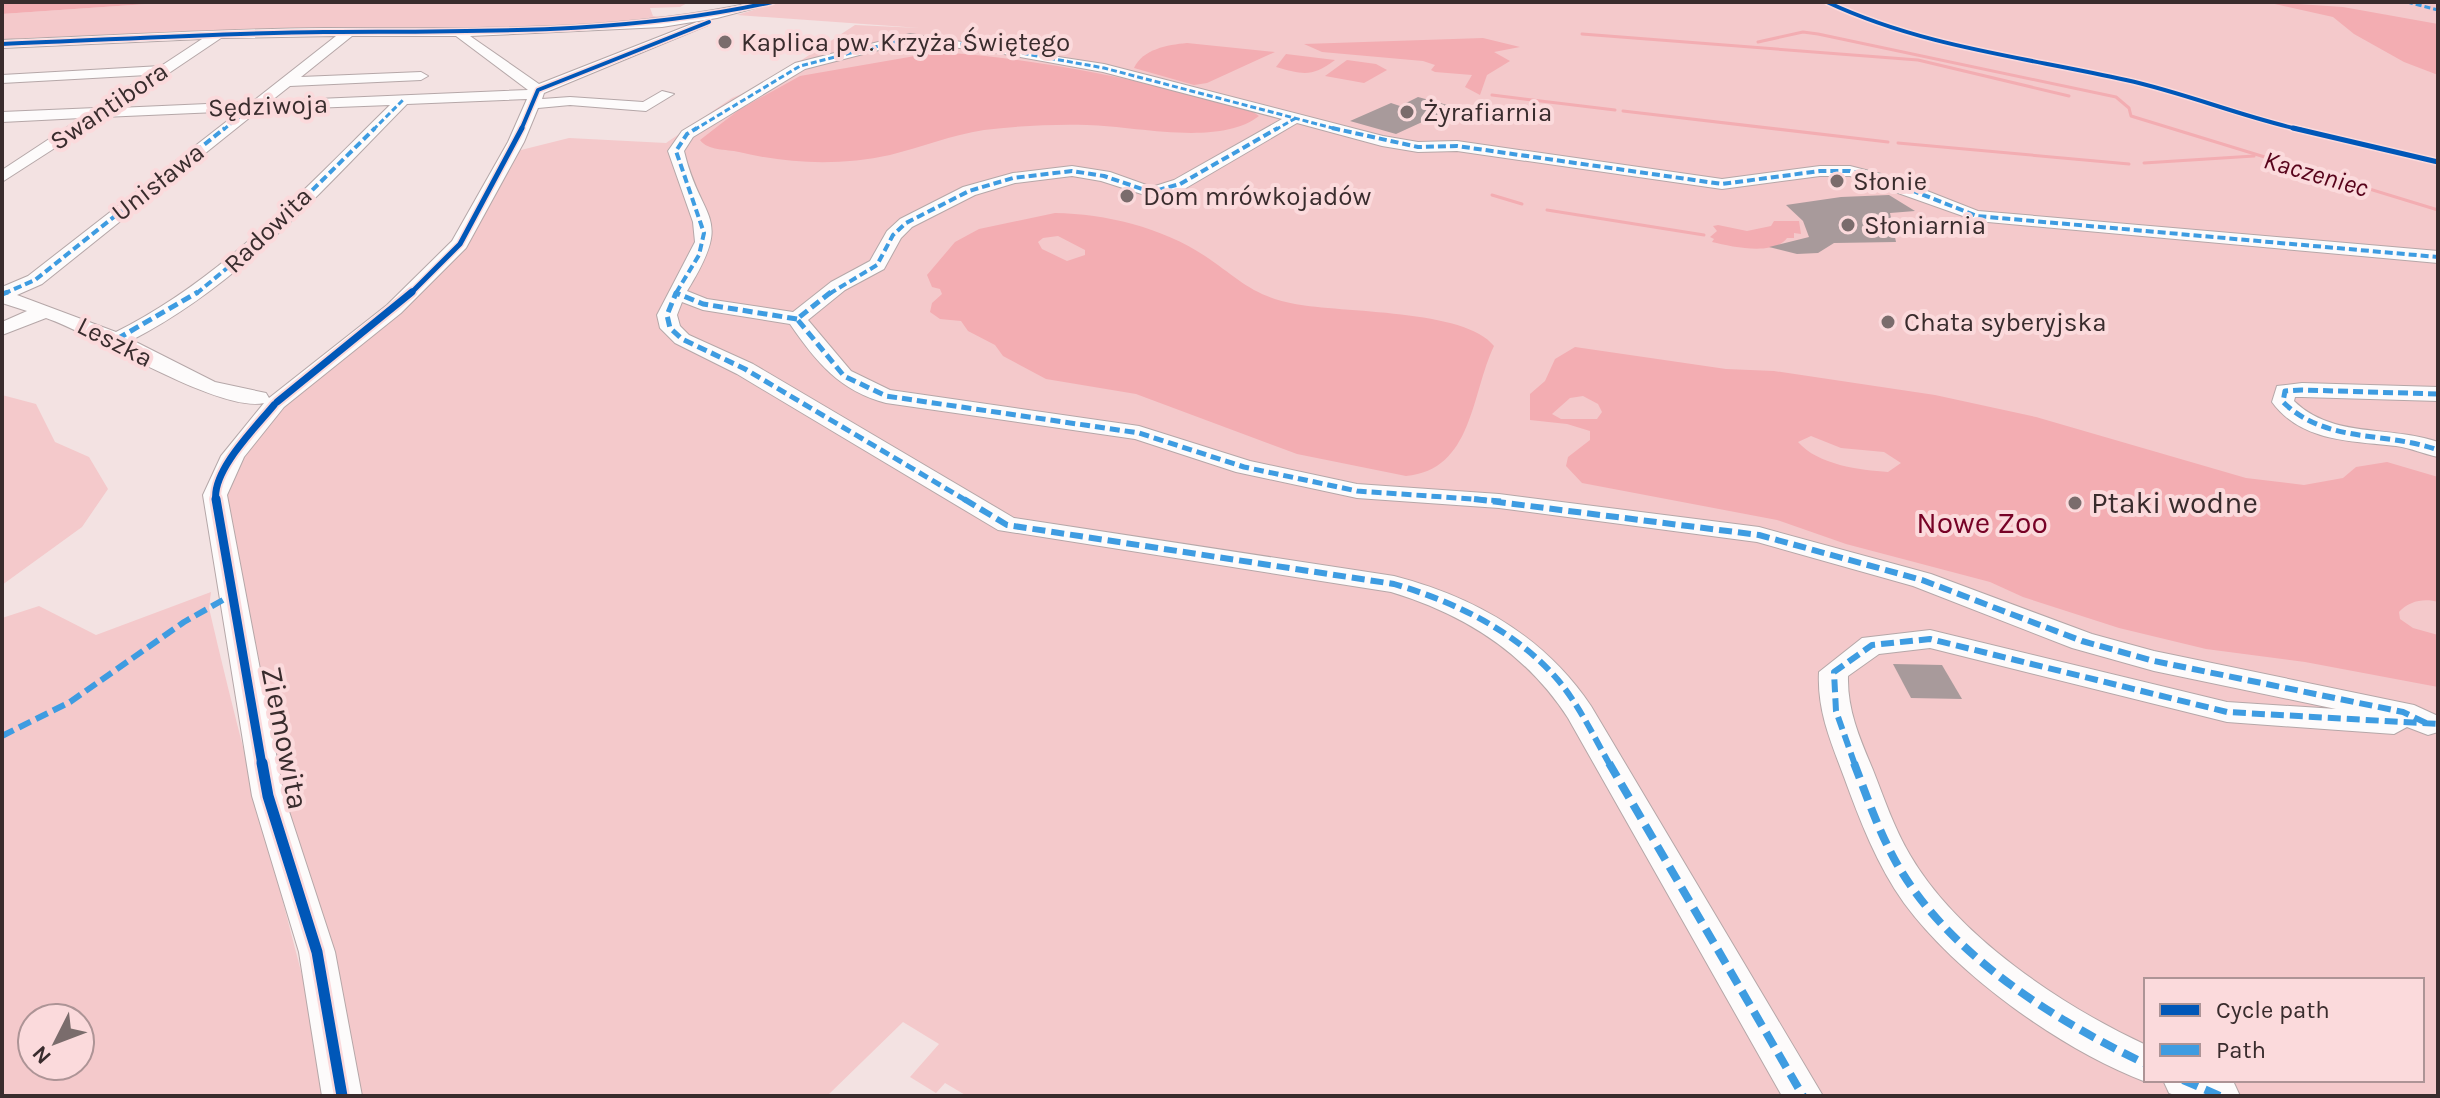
<svg xmlns="http://www.w3.org/2000/svg" width="2440" height="1098" viewBox="0 0 2440 1098" font-family="Karla,sans-serif">
  <style>
    .green { fill: #f4c9cb; fill-rule: evenodd }
    .water { fill: #f3adb2; fill-rule: evenodd }
    .lines { fill: none; stroke-linecap: round; stroke-linejoin: round }
    .stream { stroke: #f3adb2; stroke-width: 3 }
    .building { fill: #a89a9b }
    .minor-casing { stroke: #b5a7a8; stroke-width: 2 }
    .minor { fill: #fdfbfb; fill-rule: evenodd }
    .quiet-far4 { stroke: #3e9ce1; stroke-width: 3; stroke-dasharray: 6 3; stroke-linecap: butt }
    .quiet-far3 { stroke: #3e9ce1; stroke-width: 4; stroke-dasharray: 8 4; stroke-linecap: butt }
    .quiet-far2 { stroke: #3e9ce1; stroke-width: 5; stroke-dasharray: 10 5; stroke-linecap: butt }
    .quiet-far1 { stroke: #3e9ce1; stroke-width: 6; stroke-dasharray: 13 6; stroke-linecap: butt }
    .quiet { stroke: #3e9ce1; stroke-width: 8; stroke-dasharray: 16 8; stroke-linecap: butt }
    .cycleway-far4-casing { stroke: #fbdadc; stroke-width: 7 }
    .cycleway-far3-casing { stroke: #fbdadc; stroke-width: 8 }
    .cycleway-far2-casing { stroke: #fbdadc; stroke-width: 11 }
    .cycleway-far1-casing { stroke: #fbdadc; stroke-width: 14 }
    .cycleway-casing { stroke: #fbdadc; stroke-width: 16 }
    .cycleway-far4 { stroke: #0057b8; stroke-width: 4 }
    .cycleway-far3 { stroke: #0057b8; stroke-width: 5 }
    .cycleway-far2 { stroke: #0057b8; stroke-width: 7 }
    .cycleway-far1 { stroke: #0057b8; stroke-width: 9 }
    .cycleway { stroke: #0057b8; stroke-width: 11 }
    .poi-dot { fill: #7a6c6c; stroke: #fbdadc; stroke-width: 3 }
    .labels { text-anchor: middle; dominant-baseline: central; stroke-width: 8; stroke-linejoin: round; paint-order: stroke }
    .far-poi-label { font-size: 26px; fill: #392c2d; stroke: #fbdadc; text-anchor: start }
    .far-street-label { font-size: 26px; fill: #392c2d; stroke: #fbdadc }
    .far-water-label { font-size: 26px; font-style: italic; fill: #58031b; stroke: #fbdadc }
    .poi-label { font-size: 30px; fill: #392c2d; stroke: #fbdadc; text-anchor: start }
    .park-label { font-size: 30px; fill: #770226; stroke: #fbdadc }
    .street-label { font-size: 30px; fill: #392c2d; stroke: #fbdadc }
  </style>
  <rect width="100%" height="100%" fill="#f3e2e2"/>
  <g class="green">
    <path d="M176 2H689L680 7 650 8 653 16 664 17 610 25 2 43V14Z"/>
    <path d="M779 2H2438V1096H967L945 1083 936 1093 910 1077 939 1044 903 1022 827 1096H354L277 791 222 494 263 424 454 260 482 220 513 152 569 138 666 143 732 98 765 84 855 25 920 28 737 15ZM2146 980H2422V1080H2146Z"/>
    <path d="M2 395 36 404 55 442 89 457 108 489 82 527 2 585Z"/>
    <path d="M211 592 209 608C247 772 293 933 332 1096H2V618L39 606 96 635ZM32 1018H80V1066H32Z"/>
  </g>
  <g class="water">
    <path d="M2 2H176L2 14Z"/>
    <path d="M2266 2 2343 7 2438 24V75L2404 62 2354 34 2333 17Z"/>
    <path d="M1483 38 1520 47 1494 52 1510 61 1487 75 1480 95 1465 87 1472 75 1435 72 1431 70 1435 65 1423 61 1322 52 1304 44Z"/>
    <path d="M1187 43 1275 52 1207 83 1194 85 1134 68C1143 49 1167 45 1187 43Z"/>
    <path d="M938 52C1020 57 1097 72 1177 90 1203 95 1239 100 1259 116 1219 147 1136 126 1087 125 1053 124 1018 126 984 130 951 135 922 147 890 155 840 166 789 164 739 152 726 149 708 151 700 140L740 109 800 76Z"/>
    <path d="M1286 54 1335 60C1312 77 1304 75 1276 67Z"/>
    <path d="M1347 60 1376 64 1387 70 1364 83 1325 76Z"/>
    <path d="M1055 213C1106 214 1161 227 1205 256 1238 278 1252 296 1295 304 1341 313 1466 309 1494 346 1471 394 1473 470 1406 476L1297 454 1136 394 1046 379 1003 356 995 345 968 331 961 321 940 319 930 312 932 303 942 294 940 289 932 287 927 275 955 242 979 229ZM1058 236 1085 250V255L1067 261 1042 249 1038 242 1043 238Z"/>
    <path d="M1774 221H1799L1801 234 1794 233V238H1787C1774 256 1733 247 1712 242L1714 239 1710 237 1717 231 1713 226 1718 225 1747 231 1771 226Z"/>
    <path d="M1575 347 1726 369 1774 371 1935 395 2036 417 2246 478 2304 485 2343 478 2356 467 2387 462 2438 477V602C2424 598 2409 601 2399 612L2400 619 2413 628 2438 635V687L2305 662 2206 649 2119 628 2023 597 1990 582 1846 544 1777 520 1582 483 1566 466 1568 457 1590 440V431L1567 424 1530 420V394L1545 381 1555 359ZM1583 396 1598 404 1602 412 1597 419H1561L1552 414 1570 398ZM1811 436 1841 448 1884 452 1901 463 1888 472C1860 470 1818 465 1798 442Z"/>
  </g>
  <g class="lines">
    <g class="stream">
      <path d="M1582 34 1918 60 2069 96"/>
      <path d="M1758 42 1803 32 1818 34 2116 97 2129 108 2131 116 2438 210"/>
      <path d="M1492 95 1615 110"/>
      <path d="M1623 111 1888 142"/>
      <path d="M1898 143 2129 164"/>
      <path d="M2144 163 2254 156"/>
      <path d="M1492 195 1522 204"/>
      <path d="M1547 210 1704 235"/>
    </g>
  </g>
  <g class="building">
    <path d="M1418 97 1455 107 1396 134 1350 121 1391 103 1400 106Z"/>
    <path d="M1889 195 1915 211 1890 213 1896 242 1834 243 1818 253 1797 254 1769 247 1809 237 1803 221 1786 205 1841 197Z"/>
    <path d="M1893 664 1942 665 1962 699 1911 698Z"/>
  </g>
  <g class="lines">
    <defs>
      <g id="minor">
        <path d="M755 2H778L717 18 662 27 470 36 539 84 697 22 708 25 544 93 542 99 570 97 643 102 662 91 674 94 646 111 570 105 538 108 524 142 466 248 401 313 284 407 244 457 227 495 284 796 335 952 362 1096H322L299 952 252 796 203 495 221 456 264 403C219 413 96 335 46 318L2 335V322L27 311 2 303V287L28 276 240 111 103 117 2 182V170L81 118 2 122V112L96 108 147 75 2 83V75L161 66 202 39 2 48V40C110 36 217 29 325 28 469 28 613 33 755 2ZM336 36 252 102 117 108 221 38ZM352 36H456L528 90 271 101 290 86 421 80 428 76 421 72 301 77ZM527 99 508 142 452 241 387 305 269 398 266 393 215 382 132 340C241 284 322 190 407 104ZM390 105C305 188 224 278 116 332L17 295 42 284 259 110Z"/>
        <path d="M910 34 1104 64 1383 136 1418 142 1457 141 1722 179 1820 166H1850L1889 176 1978 211 2438 251V263L1977 221 1850 176H1820L1722 189 1457 151 1418 152 1382 146 1297 123 1186 188 1151 197 1101 181 1072 176 1015 183 975 195 912 227 901 238 884 269 845 290 808 320 851 371 890 390 1139 426 1250 461 1357 484 1499 494 1759 527 1931 574 2092 634 2154 651 2414 705 2438 716V732L2428 735 2407 727 2394 734 2227 722 1930 648 1879 654 1848 676C1847 710 1860 739 1873 770 1884 798 1894 828 1910 855 1957 936 2062 1006 2146 1045V1080H2150L2146 1082C2062 1050 1958 976 1904 903 1877 865 1860 821 1844 777 1831 742 1817 711 1819 672L1862 638 1930 630 2227 702 2336 709 2154 671 2072 648 1913 586 1757 542 1499 508 1357 498 1236 472 1135 439 886 403C840 391 816 362 790 324L703 310 682 302 677 315 680 326 689 335 753 364 1014 518 1394 576C1475 597 1544 636 1591 706L1823 1096H1782L1568 718C1526 653 1464 614 1391 592L998 530 737 374 675 343 660 328 657 315 695 242 693 222 668 151 682 131 795 63ZM910 42 993 52 1103 72 1282 119 1174 180 1152 187 1110 172 1072 166 1013 173 963 187 900 219 887 231 870 261 831 282 793 312 707 299 687 291C735 213 701 224 684 151L693 137 805 69Z"/>
        <path d="M2302 383 2438 387V401L2302 397H2295L2294 401C2333 439 2390 425 2438 442V457C2424 454 2411 448 2396 446 2352 441 2301 442 2272 402L2277 386Z"/>
        <path d="M2163 1080H2227L2234 1083 2240 1096H2177L2169 1093Z"/>
      </g>
    </defs>
    <use href="#minor" class="minor-casing"/>
    <use href="#minor" class="minor"/>
    <g class="quiet-far4">
      <path d="M2407 2 2438 10"/>
      <path d="M223 130 253 106"/>
      <path d="M373 130 403 100"/>
      <path d="M694 130 800 66 910 38 993 48 1104 68 1340 130"/>
      <path d="M1275 130 1296 118"/>
    </g>
    <g class="quiet-far3">
      <path d="M1332 128 1418 147 1457 146 1722 184 1820 171H1850L1883 179 1977 216 2438 257"/>
      <path d="M676 293 699 255 704 233 676 151 687 134 697 128"/>
      <path d="M3 294 35 280 225 128"/>
      <path d="M196 294 269 233 375 128"/>
      <path d="M829 294 877 265 893 235 906 223 969 191 1013 178 1072 171 1104 176 1151 192 1180 184 1278 128"/>
    </g>
    <g class="quiet-far2">
      <path d="M831 292 797 319 844 376 886 396 1139 433 1244 467 1357 491 1501 501"/>
      <path d="M2 294 8 292"/>
      <path d="M797 319 703 304 676 293 667 315 670 328 682 339 745 369 967 501"/>
      <path d="M117 339 198 292"/>
      <path d="M2438 394 2302 390 2285 391 2283 402C2326 444 2385 431 2438 450"/>
    </g>
    <g class="quiet-far1">
      <path d="M964 499 1007 525 1394 584C1455 602 1516 631 1558 680 1579 705 1594 737 1610 765"/>
      <path d="M1474 499 1759 535 1922 580 2082 641 2154 661 2403 712 2428 724"/>
      <path d="M2 736 70 702 184 622 230 596"/>
      <path d="M1855 765 1836 711 1834 672 1872 645 1930 639 2227 712 2438 724"/>
    </g>
    <g class="quiet">
      <path d="M1609 763 1803 1096"/>
      <path d="M1854 763C1867 797 1879 832 1897 864 1949 955 2054 1020 2146 1064"/>
      <path d="M2183 1080 2220 1096"/>
    </g>
    <defs>
      <g id="cycleway-far4">
        <path d="M1827 2C1923 47 2024 57 2126 80 2186 93 2242 117 2302 130"/>
        <path d="M2 44C109 40 217 33 324 32 476 31 623 35 772 2"/>
        <path d="M521 130 538 90 709 22"/>
      </g>
      <g id="cycleway-far3">
        <path d="M2293 128 2438 162"/>
        <path d="M410 294 460 244 522 128"/>
      </g>
      <g id="cycleway-far2">
        <path d="M277 402 412 292"/>
        <path d="M216 501C211 471 256 427 274 405"/>
      </g>
      <path id="cycleway-far1" d="M216 499 262 765"/>
      <path id="cycleway" d="M262 763 268 796 317 952 342 1096"/>
    </defs>
    <use href="#cycleway-far4" class="cycleway-far4-casing"/>
    <use href="#cycleway-far3" class="cycleway-far3-casing"/>
    <use href="#cycleway-far2" class="cycleway-far2-casing"/>
    <use href="#cycleway-far1" class="cycleway-far1-casing"/>
    <use href="#cycleway" class="cycleway-casing"/>
    <use href="#cycleway-far4" class="cycleway-far4"/>
    <use href="#cycleway-far3" class="cycleway-far3"/>
    <use href="#cycleway-far2" class="cycleway-far2"/>
    <use href="#cycleway-far1" class="cycleway-far1"/>
    <use href="#cycleway" class="cycleway"/>
  </g>
  <g class="poi-dot">
    <circle cx="725" cy="42" r="8"/>
    <circle cx="1407" cy="112" r="8"/>
    <circle cx="1837" cy="181" r="8"/>
    <circle cx="1127" cy="196" r="8"/>
    <circle cx="1848" cy="225" r="8"/>
    <circle cx="1888" cy="322" r="8"/>
    <circle cx="2075" cy="503" r="8"/>
  </g>
  <g class="labels">
    <g class="far-poi-label">
      <text x="741" y="42">Kaplica pw. Krzyża Świętego</text>
      <text x="1423" y="112">Żyrafiarnia</text>
      <text x="1853" y="181">Słonie</text>
      <text x="1143" y="196">Dom mrówkojadów</text>
      <text x="1864" y="225">Słoniarnia</text>
      <text x="1904" y="322">Chata syberyjska</text>
    </g>
    <g class="far-street-label">
      <text transform="translate(109 106) rotate(-34)">Swantibora</text>
      <text transform="translate(268 106) rotate(-2)">Sędziwoja</text>
      <text transform="translate(158 182) rotate(-38)">Unisława</text>
      <text transform="translate(268 230) rotate(-44)">Radowita</text>
      <text transform="translate(115 342) rotate(27)">Leszka</text>
    </g>
    <g class="far-water-label">
      <text transform="translate(2316 174) rotate(16)">Kaczeniec</text>
    </g>
    <g class="poi-label">
      <text x="2091" y="503">Ptaki wodne</text>
    </g>
    <g class="park-label">
      <text x="1982" y="523">Nowe Zoo</text>
    </g>
    <g class="street-label">
      <text transform="translate(285 738) rotate(79)">Ziemowita</text>
    </g>
  </g>
  <rect width="2440" height="1098" fill="none" stroke="#392c2d" stroke-width="8"/>
  <rect x="2144" y="978" width="280" height="104" fill="#fbdadc" stroke="#ad9496" stroke-width="2"/>
  <rect x="2160" y="1004" width="40" height="12" fill="#0057b8" stroke="#ad9496" stroke-width="2"/>
  <text x="2216" y="1018" font-size="24" fill="#392c2d">Cycle path</text>
  <rect x="2160" y="1044" width="40" height="12" fill="#3e9ce1" stroke="#ad9496" stroke-width="2"/>
  <text x="2216" y="1058" font-size="24" fill="#392c2d">Path</text>
  <g transform="translate(56 1042) rotate(228)"><circle r="38" fill="#fbdadc" stroke="#ad9496" stroke-width="2"/>
  <path d="M0-6L14 30L0 20L-14 30Z" fill="#7a6c6c"/>
  <text y="-12" font-size="22" font-weight="bold" text-anchor="middle" fill="#392c2d">N</text>
  </g>
</svg>
